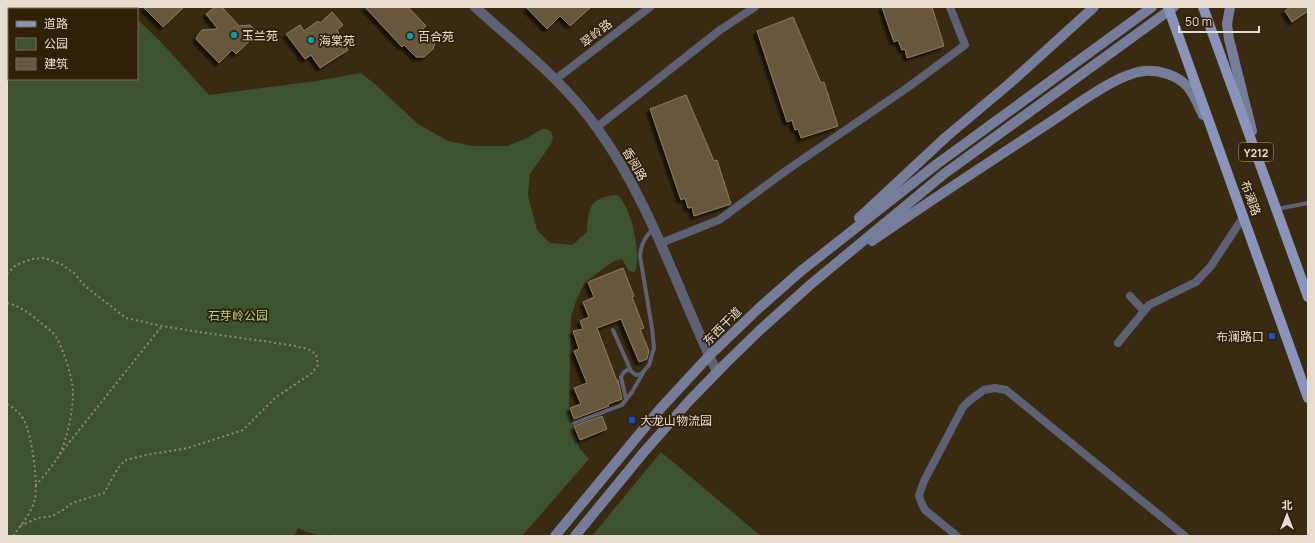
<svg xmlns="http://www.w3.org/2000/svg" width="1315" height="543" viewBox="0 0 1315 543" font-family="Manrope,'Noto Sans SC',sans-serif">
  <style>
    .green { fill: #3d522f }
    .building { fill: #68573e; stroke: #8e7c62; filter: url(#shadow) }
    .lines { fill: none; stroke-linecap: round; stroke-linejoin: round }
    .path { stroke: #948774; stroke-width: 2; stroke-dasharray: 2 3; stroke-linecap: butt }
    .service { stroke: #5c6174; stroke-width: 4 }
    .minor { stroke: #5c6174; stroke-width: 8 }
    .tertiary { stroke: #5c6174; stroke-width: 10 }
    .secondary { stroke: #767d9b; stroke-width: 10 }
    .primary { stroke: #8a93ba; stroke-width: 10 }
    .culture-dot { fill: #0f9aa8; stroke: #2f2008; stroke-width: 1.5 }
    .transit-dot { fill: #1a4fb4; stroke: #2f2008; stroke-width: 1.5 }
    .labels { text-anchor: middle; dominant-baseline: central; stroke-width: 3.5; stroke-linejoin: round; paint-order: stroke }
    .shield { fill: #2f2008; stroke: #b0a493; stroke-width: 1 }
    .shield-label { font-size: 11px; font-weight: bold; fill: #e7ddcf }
    .street-label { font-size: 12px; fill: #e7ddcf; stroke: #2f2008 }
    .poi-label { font-size: 12px; fill: #e7ddcf; stroke: #2f2008; text-anchor: start }
    .park-label { font-size: 12px; fill: #aad392; stroke: #2f2008 }
  </style>
  <defs>
    <filter id="shadow"><feDropShadow dx="-3.5" dy="3.5" stdDeviation="1" flood-color="#0009"/></filter>
  </defs>
  <rect width="100%" height="100%" fill="#3a2a12"/>
  <g class="green">
    <path d="M137 19 160 41 209 95 316 81 361 73 376 85 418 124 448 141 474 146H507L527 138 542 129H547L551 132 553 138 551 144 530 174 528 195 537 230 550 243 572 245 587 232C588 208 590 197 617 195 632 207 640 249 636 269L634 272 629 271 622 259 614 261 585 282 576 301 571 317 569 412 579 448 589 459 522 536H331L329 534C320 539 307 531 298 528L294 536H7V20L9 22V79H137Z"/>
    <path d="M661 452 761 536H592Z"/>
  </g>
  <g class="building">
    <path d="M143 7H184L163 27Z"/>
    <path d="M215 7H222L239 26 250 25 258 33 236 54 232 50 219 63 196 39 198 35 202 30 218 29 206 14Z"/>
    <path d="M365 7H408L426 26 423 29 435 43 433 49 424 57H416L404 45 402 47Z"/>
    <path d="M526 7H591L570 26 560 16 547 29Z"/>
    <path d="M882 7H932L944 46 907 58 905 49 902 50 898 40 894 42Z"/>
    <path d="M1290 7H1308V11L1292 22 1285 11Z"/>
    <path d="M332 12 343 25 337 30 348 50 320 68 311 55 305 59 286 34 300 25 304 31 318 21 320 23Z"/>
    <path d="M793 17 821 83 824 82 838 126 801 138 798 129 795 130 792 120 787 122 757 31Z"/>
    <path d="M686 95 714 161 717 160 731 204 694 216 692 207 688 208 685 198 681 200 650 109Z"/>
    <path d="M623 268 634 296 632 297 644 328 640 329 649 351 647 359 639 362 621 319 597 328 617 381 618 380 622 399 608 404 609 406 574 419 570 408 581 404 574 388 587 383 574 351 579 349 573 331 583 329 580 321 589 317 583 302 594 297 588 282Z"/>
    <path d="M602 416 607 429 580 440 574 426Z"/>
  </g>
  <g class="lines">
    <g class="path">
      <path d="M7 274 16 265 32 259 45 258 61 264 74 273 85 286 126 318 162 326 199 332 290 345 308 349 316 354 318 365 312 373 275 398 243 430 188 448 146 455 126 460 118 468 104 493 72 503 63 510 52 516 38 518 20 526"/>
      <path d="M7 303C20 306 31 314 41 323 46 327 53 332 56 337 63 348 73 379 73 392 73 411 67 441 58 457 52 467 43 477 35 486"/>
      <path d="M7 404C14 408 20 413 24 420 32 436 38 482 35 499 32 512 21 525 13 536"/>
      <path d="M60 454 162 326"/>
    </g>
    <g class="service">
      <path d="M1277 209 1308 203"/>
      <path d="M613 330 631 371 636 375 641 374 644 371 649 365 654 348 652 328 640 256C641 244 645 237 654 228"/>
      <path d="M626 399 621 377 624 372 629 369"/>
      <path d="M574 423 622 405 632 392 643 373"/>
    </g>
    <g class="minor">
      <path d="M556 79 650 7"/>
      <path d="M597 127 720 30 755 7"/>
      <path d="M661 243 719 220 787 170 907 88 965 45 950 7"/>
      <path d="M1130 296 1144 311"/>
      <path d="M1118 343 1149 305 1196 282 1211 266 1244 216"/>
      <path d="M957 536 925 510 921 502 919 495 924 481 963 407 969 401 984 390 995 388 1006 390 1185 536"/>
    </g>
    <path class="tertiary" d="M475 7C518 46 563 80 597 128 651 202 677 290 717 372"/>
    <g class="secondary">
      <path d="M1230 7 1227 24 1229 39 1252 131"/>
      <path d="M859 218 946 137 1009 84 1094 7"/>
      <path d="M872 241C931 200 991 161 1052 121 1075 106 1118 73 1145 71 1159 70 1177 75 1187 86 1194 94 1198 105 1203 115"/>
      <path d="M555 536 660 409 709 356 759 308 801 271 937 164 1152 7"/>
      <path d="M575 536 644 452 689 401 726 363 760 330 810 285 944 174 1174 7"/>
    </g>
    <g class="primary">
      <path d="M1168 7 1308 398"/>
      <path d="M1203 7 1308 297"/>
    </g>
  </g>
  <g class="culture-dot">
    <circle cx="234" cy="35" r="4"/>
    <circle cx="410" cy="36" r="4"/>
    <circle cx="311" cy="40" r="4"/>
  </g>
  <g class="transit-dot">
    <rect x="1268" y="332" width="8" height="8" rx="2"/>
    <rect x="628" y="416" width="8" height="8" rx="2"/>
  </g>
  <g class="labels">
    <rect class="shield" x="1239" y="143" width="34" height="18" rx="3"/>
    <g class="shield-label">
      <text x="1256" y="152">Y212</text>
    </g>
    <g class="street-label">
      <text transform="translate(596 33) rotate(-38)">翠岭路</text>
      <text transform="translate(635 164) rotate(60)">香阅路</text>
      <text transform="translate(1251 198) rotate(70)">布澜路</text>
      <text transform="translate(722 326) rotate(-45)">东西干道</text>
    </g>
    <g class="poi-label">
      <text x="242" y="35">玉兰苑</text>
      <text x="418" y="36">百合苑</text>
      <text x="319" y="40">海棠苑</text>
      <text x="1264" y="336" text-anchor="end">布澜路口</text>
      <text x="640" y="420">大龙山物流园</text>
    </g>
    <g class="park-label">
      <text x="238" y="315">石芽岭公园</text>
    </g>
  </g>
  <rect width="1315" height="543" fill="none" stroke="#e7ddcf" stroke-width="16"/>
  <rect x="8" y="8" width="130" height="72" fill="#2f2008" stroke="#796c58"/>
  <rect x="16" y="21" width="20" height="6" fill="#8a93ba" stroke="#796c58"/>
  <text x="44" y="28" font-size="12" fill="#e7ddcf">道路</text>
  <rect x="16" y="38" width="20" height="12" fill="#3d522f" stroke="#796c58"/>
  <text x="44" y="48" font-size="12" fill="#e7ddcf">公园</text>
  <rect x="16" y="58" width="20" height="12" fill="#68573e" stroke="#796c58"/>
  <text x="44" y="68" font-size="12" fill="#e7ddcf">建筑</text>
  <g transform="translate(1287 515)" stroke="#2f2008" stroke-width="3" paint-order="stroke">
  <path d="M0-3L7 15L0 10L-7 15Z" fill="#e7ddcf"/>
  <text y="-6" font-size="11" font-weight="bold" text-anchor="middle" fill="#e7ddcf">北</text>
  </g>
  <path d="M1179 26v6h80v-6" fill="none" stroke="#e7ddcf" stroke-width="2"/>
  <text x="1185" y="26" font-size="12" fill="#e7ddcf" stroke="#2f2008" stroke-width="3" paint-order="stroke">50 m</text>
</svg>
